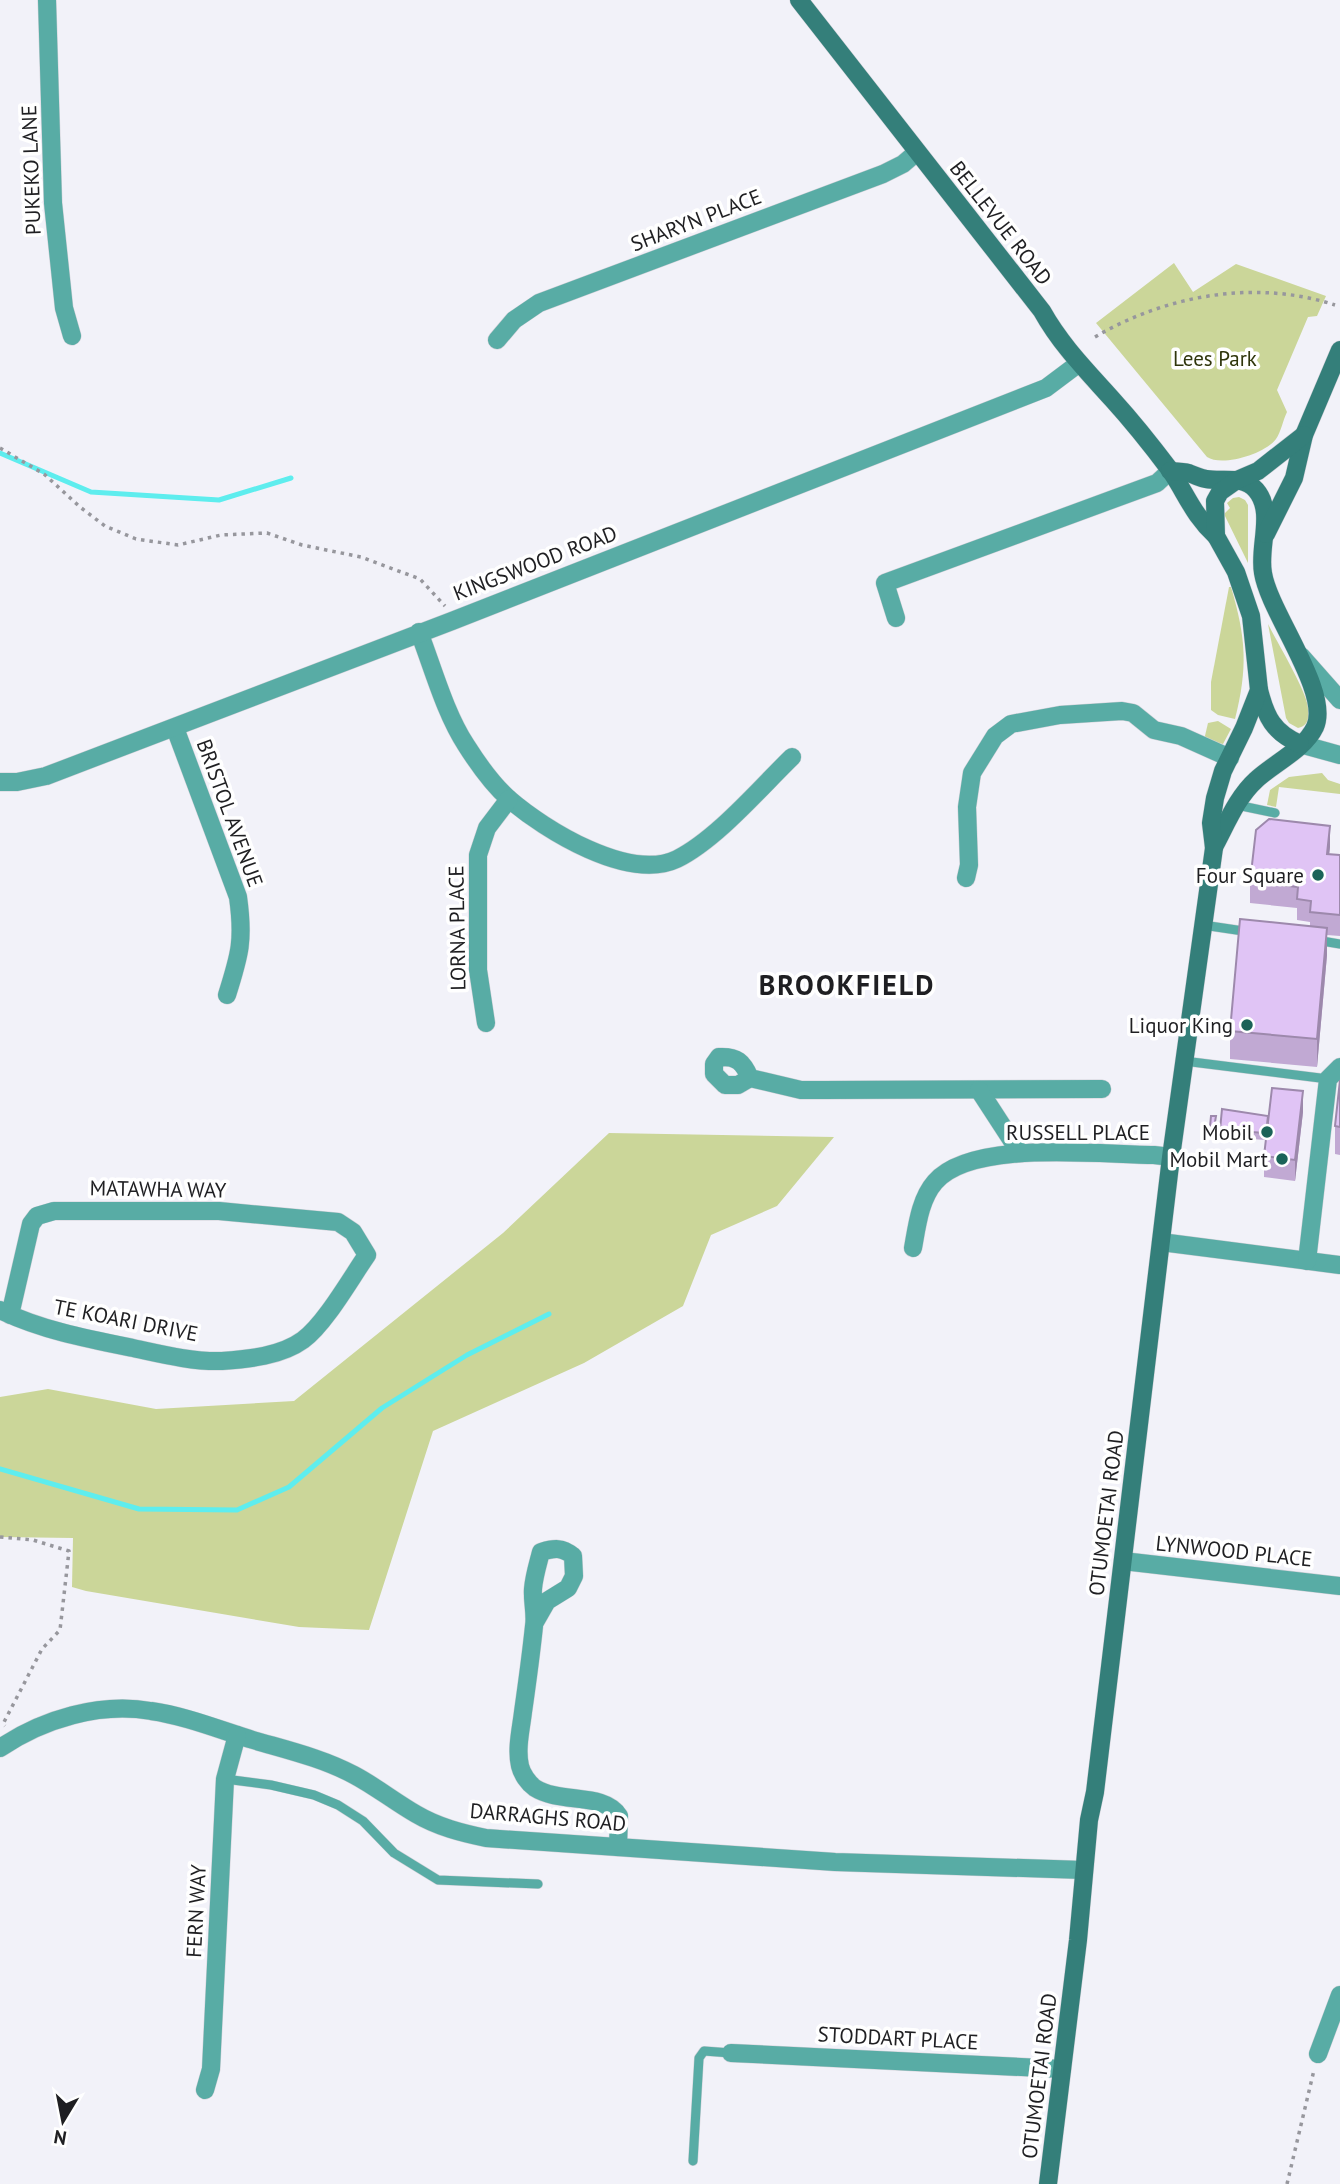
<svg xmlns="http://www.w3.org/2000/svg" width="1340" height="2184" viewBox="0 0 1340 2184" font-family="'PT Sans',sans-serif">
  <style>
    .green { fill: #cbd699 }
    .lines { fill: none; stroke-linecap: round; stroke-linejoin: round }
    .stream { stroke: #5eedee; stroke-width: 5 }
    .service-casing { stroke: #d0d0d7; stroke-width: 10 }
    .minor-casing { stroke: #d0d0d7; stroke-width: 19 }
    .tertiary-casing { stroke: #d0d0d7; stroke-width: 19 }
    .secondary-casing { stroke: #d0d0d7; stroke-width: 19 }
    .path { stroke: #97979d; stroke-width: 3.5; stroke-dasharray: 3.5 5; stroke-linecap: butt }
    .service { stroke: #58aca5; stroke-width: 9 }
    .minor { stroke: #58aca5; stroke-width: 18 }
    .tertiary { stroke: #58aca5; stroke-width: 18 }
    .secondary { stroke: #347f7a; stroke-width: 18 }
    .wall { fill: #c1a9d3 }
    .shaded-wall { fill: #9d89ac }
    .building { fill: #e0c4f5; stroke: #9d89ac; stroke-width: 2 }
    .poi-dot { fill: #1b6358; stroke: #fff; stroke-width: 2.5 }
    .labels { text-anchor: middle; dominant-baseline: central; stroke-width: 7; stroke-linejoin: round; paint-order: stroke }
    .street-label { font-size: 21px; fill: #1f1f22; stroke: #fff }
    .park-label { font-size: 21px; fill: #30360d; stroke: #fff }
    .poi-label { font-size: 21px; fill: #1f1f22; stroke: #fff; text-anchor: end }
    .district-label { font-size: 28px; font-weight: bold; letter-spacing: 2px; fill: #1f1f22; stroke: #fff }
  </style>
  <rect width="100%" height="100%" fill="#f2f2f9"/>
  <g class="green">
    <path d="M1174 263 1193 292 1236 264 1326 296 1317 316 1308 317 1277 390 1287 412C1283 420 1281 432 1276 439 1265 454 1222 467 1207 457L1096 323Z"/>
    <path d="M1239 497 1245 500 1248 505V563L1224 514 1230 508 1227 503 1233 498Z"/>
    <path d="M1229 587H1231C1246 638 1248 667 1235 719L1218 715 1211 710V682Z"/>
    <path d="M1268 624C1278 644 1307 691 1309 711 1310 720 1306 726 1298 728L1289 723 1286 718Z"/>
    <path d="M1218 721 1231 729 1223 744 1204 740 1208 723Z"/>
    <path d="M1322 773 1328 780 1340 784V794L1279 787 1276 807 1267 805 1270 790 1289 777Z"/>
    <path d="M609 1133 834 1137 777 1206 711 1235 683 1306 584 1363 433 1431 369 1630 299 1627 86 1591 72 1587 73 1538 0 1537V1397L48 1389 156 1409 294 1401 503 1233Z"/>
  </g>
  <g class="lines">
    <g class="stream">
      <path d="M0 453 91 492 219 500 291 478"/>
      <path d="M0 1469 139 1509 237 1510 289 1487 382 1408 467 1355 549 1314"/>
    </g>
    <defs>
      <g id="service">
        <path d="M1237 805 1275 813"/>
        <path d="M1203 925 1250 932"/>
        <path d="M1316 940 1340 944"/>
        <path d="M1184 1061 1328 1079"/>
        <path d="M225 1779 271 1785 314 1795 338 1805 363 1821 394 1853 438 1880 538 1884"/>
        <path d="M693 2161 699 2058 704 2051 731 2053"/>
      </g>
      <g id="minor">
        <path d="M47 0 53 203 64 308 72 336"/>
        <path d="M497 340 514 320 539 303 883 174 903 164 917 152"/>
        <path d="M896 618 885 583 1157 483 1170 471"/>
        <path d="M419 632C433 668 445 713 466 745 478 764 492 784 509 799 545 830 629 882 677 859 717 839 760 788 792 757"/>
        <path d="M175 728 238 897C244 940 240 954 227 995"/>
        <path d="M0 782H17L46 776 452 621 1046 388 1078 364"/>
        <path d="M966 878 969 865 967 807 972 773 995 736 1011 724 1060 715 1122 711 1133 713 1154 730 1181 736 1230 758"/>
        <path d="M486 1023 478 970V855L487 828 509 799"/>
        <path d="M750 1078C743 1062 737 1056 719 1057L714 1064V1074L725 1085H738L750 1078 801 1090H822L1102 1089"/>
        <path d="M979 1090 1020 1153"/>
        <path d="M1161 1242 1340 1265"/>
        <path d="M913 1248C917 1226 920 1199 935 1182 972 1139 1100 1155 1154 1155L1171 1157"/>
        <path d="M1307 1261 1328 1079 1340 1067"/>
        <path d="M0 1310C41 1330 88 1339 133 1348 161 1354 193 1362 222 1361 249 1359 281 1356 303 1340 325 1324 351 1278 367 1255L353 1232 338 1222 219 1211H54L37 1216 31 1224 10 1315"/>
        <path d="M1123 1561 1340 1586"/>
        <path d="M535 1622 547 1601 568 1588 574 1576 573 1556C562 1547 554 1548 541 1552 538 1564 534 1576 533 1589 532 1601 536 1614 534 1626 531 1655 527 1684 523 1712 521 1729 516 1749 520 1766 522 1774 528 1783 535 1788 560 1804 604 1792 619 1816L618 1847"/>
        <path d="M0 1748C43 1719 100 1702 151 1711 186 1716 220 1730 253 1740 287 1750 322 1758 354 1775 375 1786 395 1802 416 1814 438 1827 462 1833 486 1838L835 1862 1083 1870"/>
        <path d="M731 2053 1062 2069"/>
        <path d="M1318 2054 1340 1995"/>
        <path d="M205 2090 211 2069 225 1779 237 1735"/>
      </g>
      <g id="tertiary">
        <path d="M1301 656 1340 700"/>
        <path d="M1300 744 1340 755"/>
      </g>
      <g id="secondary">
        <path d="M799 0 1042 311C1061 345 1086 370 1112 399 1132 421 1152 446 1170 470 1187 495 1193 515 1216 536"/>
        <path d="M1170 471C1177 472 1185 471 1191 474 1197 476 1200 478 1206 479 1223 482 1243 475 1256 490 1275 512 1258 547 1263 573 1269 612 1331 692 1315 727 1304 750 1274 763 1256 780 1237 797 1226 825 1214 847"/>
        <path d="M1266 534 1294 478 1304 435 1340 350"/>
        <path d="M1259 690C1266 717 1273 732 1300 744"/>
        <path d="M1048 2184 1078 1940 1089 1820 1095 1792 1171 1157 1214 848 1211 823 1215 798 1223 771 1244 728 1259 690 1251 616 1236 572 1216 536 1215 501 1220 492 1237 480 1258 471 1304 435"/>
      </g>
    </defs>
    <use href="#service" class="service-casing"/>
    <use href="#minor" class="minor-casing"/>
    <use href="#tertiary" class="tertiary-casing"/>
    <use href="#secondary" class="secondary-casing"/>
    <g class="path">
      <path d="M1095 337C1166 295 1256 279 1335 305"/>
      <path d="M0 448 44 474 80 507 105 526 136 539 178 545 221 535 267 533 302 545 361 557 420 579 445 606"/>
      <path d="M0 1537 33 1540 69 1551 60 1630 42 1649 3 1724 5 1726"/>
      <path d="M1287 2184 1314 2070"/>
    </g>
    <use href="#service" class="service"/>
    <use href="#minor" class="minor"/>
    <use href="#tertiary" class="tertiary"/>
    <use href="#secondary" class="secondary"/>
  </g>
  <g class="wall">
    <path d="M1330 847 1329 854 1340 855V936L1327 935V955L1317 1067 1230 1059V1031L1310 926V922L1297 920V908L1250 903V882Z"/>
    <path d="M1340 1080V1155L1335 1154V1126Z"/>
    <path d="M1303 1112 1295 1181 1264 1177V1156L1266 1140 1220 1137V1130L1268 1116Z"/>
    <path d="M1216 1123 1214 1135 1210 1134V1127Z"/>
  </g>
  <g class="shaded-wall">
    <path d="M1330 826V847L1327 875V854Z"/>
    <path d="M1327 928V955L1317 1067V1039Z"/>
    <path d="M1303 1091V1112L1295 1181V1160Z"/>
  </g>
  <g class="building">
    <path d="M1269 819 1330 826 1327 854 1340 855V915L1310 912 1311 901 1297 899 1298 887 1250 882 1256 830Z"/>
    <path d="M1240 919 1327 928 1317 1039 1230 1031Z"/>
    <path d="M1340 1080V1127L1335 1126Z"/>
    <path d="M1272 1088 1303 1091 1295 1160 1264 1156Z"/>
    <path d="M1222 1109 1268 1116 1266 1133 1220 1130Z"/>
    <path d="M1211 1116H1216L1214 1128 1210 1127Z"/>
  </g>
  <g class="poi-dot">
    <circle cx="1318" cy="875" r="7"/>
    <circle cx="1247" cy="1025" r="7"/>
    <circle cx="1267" cy="1132" r="7"/>
    <circle cx="1282" cy="1159" r="7"/>
  </g>
  <g class="labels">
    <g class="street-label">
      <text transform="translate(31 170) rotate(-92)">PUKEKO LANE</text>
      <text transform="translate(696 220) rotate(-21)">SHARYN PLACE</text>
      <text transform="translate(1001 223) rotate(52)">BELLEVUE ROAD</text>
      <text transform="translate(535 563) rotate(-21)">KINGSWOOD ROAD</text>
      <text transform="translate(230 813) rotate(70)">BRISTOL AVENUE</text>
      <text transform="translate(457 928) rotate(-91)">LORNA PLACE</text>
      <text x="1078" y="1132">RUSSELL PLACE</text>
      <text transform="translate(158 1189) rotate(1)">MATAWHA WAY</text>
      <text transform="translate(126 1320) rotate(11)">TE KOARI DRIVE</text>
      <text transform="translate(1106 1513) rotate(-83)">OTUMOETAI ROAD</text>
      <text transform="translate(1234 1551) rotate(6)">LYNWOOD PLACE</text>
      <text transform="translate(548 1817) rotate(5)">DARRAGHS ROAD</text>
      <text transform="translate(196 1911) rotate(-87)">FERN WAY</text>
      <text transform="translate(898 2038) rotate(3)">STODDART PLACE</text>
      <text transform="translate(1039 2076) rotate(-83)">OTUMOETAI ROAD</text>
    </g>
    <g class="park-label">
      <text x="1215" y="358">Lees Park</text>
    </g>
    <g class="poi-label">
      <text x="1304" y="875">Four Square</text>
      <text x="1233" y="1025">Liquor King</text>
      <text x="1253" y="1132">Mobil</text>
      <text x="1268" y="1159">Mobil Mart</text>
    </g>
    <g class="district-label">
      <text x="847" y="984">BROOKFIELD</text>
    </g>
  </g>
  <g transform="translate(63 2121) rotate(190)" stroke="#ffffff" stroke-width="5" paint-order="stroke">
  <path d="M0-5L12 26L0 18L-12 26Z" fill="#1f1f22"/>
  <text y="-10" font-size="19" font-weight="bold" text-anchor="middle" fill="#1f1f22">N</text>
  </g>
</svg>
